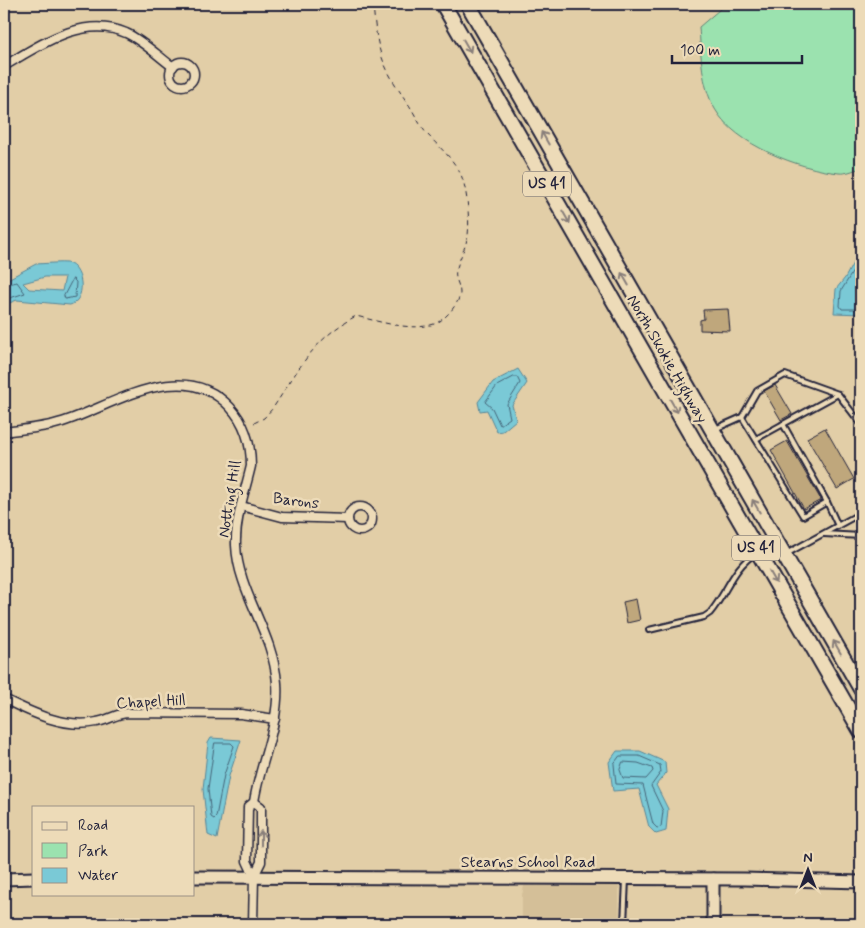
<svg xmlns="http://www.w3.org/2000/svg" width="865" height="928" viewBox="0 0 865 928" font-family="Mynerve,sans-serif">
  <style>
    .built { fill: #d4bf98 }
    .green { fill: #9be2af; stroke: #5e8275 }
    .water { fill: #7ac9d6; stroke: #578698; fill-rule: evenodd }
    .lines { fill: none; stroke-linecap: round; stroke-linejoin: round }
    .shore { stroke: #456579; stroke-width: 1 }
    .building { fill: #bfa77c; stroke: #22223b }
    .lane-casing { stroke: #22223b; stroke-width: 8 }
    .street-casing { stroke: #22223b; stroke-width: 11 }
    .secondary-casing { stroke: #22223b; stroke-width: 15 }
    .highway-casing { stroke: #22223b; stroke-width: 18 }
    .path { stroke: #22223b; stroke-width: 1; stroke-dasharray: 5 4; stroke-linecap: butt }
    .lane { stroke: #eddbb8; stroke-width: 4 }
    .street { stroke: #eddbb8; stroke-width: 8 }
    .secondary { stroke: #eddbb8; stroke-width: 11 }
    .highway { stroke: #eddbb8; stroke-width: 14 }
    .oneway { stroke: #887e7a }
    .labels { text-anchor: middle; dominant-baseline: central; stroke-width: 5; stroke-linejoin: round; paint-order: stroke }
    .shield { fill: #eddbb8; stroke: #5f5a60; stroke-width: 1 }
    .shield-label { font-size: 15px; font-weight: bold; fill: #22223b }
    .street-label { font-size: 16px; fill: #22223b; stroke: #eddbb8 }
  </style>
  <rect width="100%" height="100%" fill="#e2cea7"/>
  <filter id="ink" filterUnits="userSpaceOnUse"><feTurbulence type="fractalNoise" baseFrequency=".02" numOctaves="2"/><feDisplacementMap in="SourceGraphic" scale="10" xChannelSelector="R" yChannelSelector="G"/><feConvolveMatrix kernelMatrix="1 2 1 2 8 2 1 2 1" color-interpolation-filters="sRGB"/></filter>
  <g filter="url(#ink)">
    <path class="built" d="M524 886H619V924H522V895Z"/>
    <path class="green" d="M726 4H861V168C854 170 846 174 839 173 800 169 735 145 715 109 701 85 701 54 699 27Z"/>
    <g class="water">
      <path d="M861 248V314L834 313 836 289 845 278Z"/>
      <path d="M53 263C57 263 66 262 70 264 84 271 86 300 70 305L17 300 4 305V281L36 264ZM45 277H65L62 291 29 289 23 283Z"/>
      <path d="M518 369 527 383 512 405 516 420 503 431 497 432 487 410 480 411 478 402 493 382Z"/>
      <path d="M211 738 241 740 229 776 217 839 208 835 203 789 208 743Z"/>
      <path d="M617 751H640L665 762 666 773 656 785 668 809 666 831 656 834 649 827 639 789 613 791 609 762Z"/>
    </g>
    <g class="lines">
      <g class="shore">
        <path d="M861 258 841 291 840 306 842 309H861"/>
        <path d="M73 279 76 282 75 297 65 299 64 296Z"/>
        <path d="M4 285 17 282 25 293 4 300"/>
        <path d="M514 377H517L520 383 507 404 510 418 500 425 492 408 485 402 497 386Z"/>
        <path d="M215 743H231L234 746 224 775 216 817 214 819 211 817 208 789Z"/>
        <path d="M620 756H639L660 765 661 772 651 786 663 811 661 827 657 828 653 824 643 785 616 784 614 764Z"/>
        <path d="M623 762 638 763 652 768 653 771 646 779 623 778 620 770Z"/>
      </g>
    </g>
    <g class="building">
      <path d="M728 309 730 331 700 330V320L704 319 703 310Z"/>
      <path d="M775 385 792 414 781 420 764 391Z"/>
      <path d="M825 428 854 479 837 489 807 438Z"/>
      <path d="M787 441 821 500 804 509 771 450Z"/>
      <path d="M636 599 640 620 627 623 623 602Z"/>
    </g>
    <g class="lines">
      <defs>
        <g id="lane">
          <path d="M742 417 757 391 785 375 838 394 861 424"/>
          <path d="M783 424 827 502"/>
          <path d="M715 429 742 417 803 516 827 502 838 526"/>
          <path d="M756 439 838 394"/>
          <path d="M824 534 861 536"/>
          <path d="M786 554 861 513"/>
          <path d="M649 630 704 617 710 613C727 593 733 567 756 553"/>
          <path d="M624 924 626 879"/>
        </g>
        <g id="street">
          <circle cx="182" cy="74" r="12"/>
          <path d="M4 66C40 45 83 14 126 33 143 41 158 56 173 67"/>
          <path d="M4 432C25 429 47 428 68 420 117 403 184 357 230 407 246 424 251 444 251 466 245 492 235 518 236 545 238 593 273 631 277 683 280 724 260 762 254 802L248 807 247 861 254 876"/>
          <path d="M241 506 282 517 348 519"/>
          <circle cx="360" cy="519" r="12"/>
          <path d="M4 699C32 713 65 729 97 722 108 720 116 714 127 713L241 714 275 719"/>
          <path d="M253 924 254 876 261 862V807L254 802"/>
        </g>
        <g id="secondary">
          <path d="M194 877 745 879 861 882"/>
          <path d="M4 879 34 878"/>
          <path d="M713 924V879"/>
        </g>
        <g id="highway">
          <path d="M443 4 861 731"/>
          <path d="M468 4 861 689"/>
        </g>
      </defs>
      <use href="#lane" class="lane-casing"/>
      <use href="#street" class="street-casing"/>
      <use href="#secondary" class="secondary-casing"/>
      <use href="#highway" class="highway-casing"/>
      <path class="path" d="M254 423 264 418 273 408C299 369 313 339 356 316 378 321 411 332 434 324 444 321 460 303 460 293 460 284 454 279 456 271 459 259 466 247 468 235 470 220 467 188 461 175 453 158 439 147 427 134 420 126 415 114 409 105 381 65 377 52 373 4"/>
      <use href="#lane" class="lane"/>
      <use href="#street" class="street"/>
      <use href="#secondary" class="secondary"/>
      <use href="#highway" class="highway"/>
    </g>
    <defs><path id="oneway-shaft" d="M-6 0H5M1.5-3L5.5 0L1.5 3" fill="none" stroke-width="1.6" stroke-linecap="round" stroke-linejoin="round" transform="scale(1.25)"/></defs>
    <g class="oneway">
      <use href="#oneway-shaft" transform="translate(467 46) rotate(60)"/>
      <use href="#oneway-shaft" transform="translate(545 138) rotate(-120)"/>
      <use href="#oneway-shaft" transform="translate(566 217) rotate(60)"/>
      <use href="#oneway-shaft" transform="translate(625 279) rotate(-120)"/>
      <use href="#oneway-shaft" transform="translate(674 406) rotate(60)"/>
      <use href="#oneway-shaft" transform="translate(756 506) rotate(-120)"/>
      <use href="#oneway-shaft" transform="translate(773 577) rotate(60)"/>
      <use href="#oneway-shaft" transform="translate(837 647) rotate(-120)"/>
      <use href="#oneway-shaft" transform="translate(261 838) rotate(-90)"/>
    </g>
  </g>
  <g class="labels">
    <g class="shield">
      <rect x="523" y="171.5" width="48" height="25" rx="4"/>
      <rect x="732" y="535.5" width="48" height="25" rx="4"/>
    </g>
    <g class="shield-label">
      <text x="547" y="184">US 41</text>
      <text x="756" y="548">US 41</text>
    </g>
    <g class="street-label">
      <text transform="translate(667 359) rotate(60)">North Skokie Highway</text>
      <text transform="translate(230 499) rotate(-81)">Notting Hill</text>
      <text transform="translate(296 501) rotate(7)">Barons</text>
      <text transform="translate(151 702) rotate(-3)">Chapel Hill</text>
      <text x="528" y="862">Stearns School Road</text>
    </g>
  </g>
  <rect width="865" height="928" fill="none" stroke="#eddbb8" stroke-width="20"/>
  <rect x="10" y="10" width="845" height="908" fill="none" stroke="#22223b" stroke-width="2" filter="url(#ink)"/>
  <rect x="32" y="806" width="162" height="90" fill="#eddbb8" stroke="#9c9186"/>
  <rect x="42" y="822" width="25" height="8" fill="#eddbb8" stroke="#9c9186"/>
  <text x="78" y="830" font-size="15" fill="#22223b">Road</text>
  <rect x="42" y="843" width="25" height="15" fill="#9be2af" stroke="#9c9186"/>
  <text x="78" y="856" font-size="15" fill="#22223b">Park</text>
  <rect x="42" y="868" width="25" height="15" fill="#7ac9d6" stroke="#9c9186"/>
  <text x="78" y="880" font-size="15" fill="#22223b">Water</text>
  <g transform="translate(808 870)" stroke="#eddbb8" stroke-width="4" paint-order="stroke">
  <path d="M0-4L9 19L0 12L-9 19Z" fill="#22223b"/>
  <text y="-8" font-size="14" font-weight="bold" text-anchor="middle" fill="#22223b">N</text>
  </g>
  <path d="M672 55v8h130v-8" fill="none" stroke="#22223b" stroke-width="2.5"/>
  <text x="680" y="55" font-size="15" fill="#22223b" stroke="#eddbb8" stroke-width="4" paint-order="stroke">100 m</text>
</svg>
